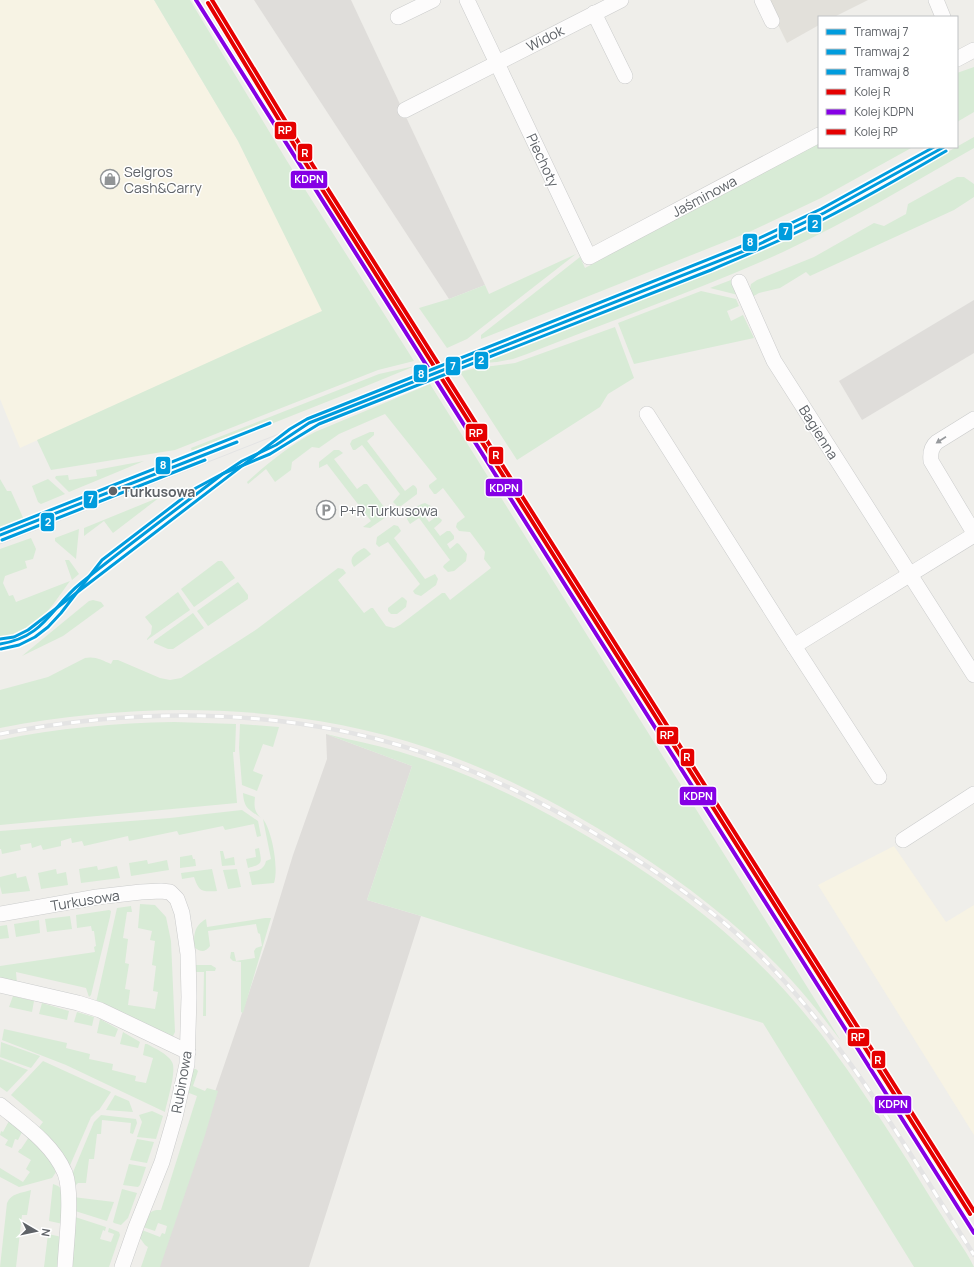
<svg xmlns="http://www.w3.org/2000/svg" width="974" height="1267" viewBox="0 0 974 1267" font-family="Manrope,sans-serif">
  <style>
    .commercial { fill: #f7f3e4 }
    .industrial { fill: #dfddda }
    .education { fill: #e2e0da }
    .green { fill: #d8ebd6 }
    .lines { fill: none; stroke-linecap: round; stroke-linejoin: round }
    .street-casing { stroke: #cbcccc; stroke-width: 16 }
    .street { stroke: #fdfcfc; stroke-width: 15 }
    .tram { stroke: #e4e4e4; stroke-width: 1 }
    .rail-casing { stroke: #e4e4e4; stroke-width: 4.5 }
    .rail { stroke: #fff; stroke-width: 3; stroke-dasharray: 9; stroke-linecap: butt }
    .rail-1-casing { stroke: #fff; stroke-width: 7 }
    .rail-2-casing { stroke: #fff; stroke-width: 7 }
    .rail-3-casing { stroke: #fff; stroke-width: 7 }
    .rail-1 { stroke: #e50000; stroke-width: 4 }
    .rail-2 { stroke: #8500e5; stroke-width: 4 }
    .rail-3 { stroke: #e50000; stroke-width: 4 }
    .tram-1-casing { stroke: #fff; stroke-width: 6 }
    .tram-2-casing { stroke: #fff; stroke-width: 6 }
    .tram-3-casing { stroke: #fff; stroke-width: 6 }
    .tram-1 { stroke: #009cdd; stroke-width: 3 }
    .tram-2 { stroke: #009cdd; stroke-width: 3 }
    .tram-3 { stroke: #009cdd; stroke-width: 3 }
    .oneway { fill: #96999c }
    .stop-dot { fill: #5f6368; stroke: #fff; stroke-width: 1.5 }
    .labels { text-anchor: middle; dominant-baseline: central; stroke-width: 3; stroke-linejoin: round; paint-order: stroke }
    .street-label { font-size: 14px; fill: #5f6368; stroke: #fff }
    .poi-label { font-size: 14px; fill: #5f6368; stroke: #fff; text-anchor: start }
    .stop-label { font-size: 14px; font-weight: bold; fill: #5f6368; stroke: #fff; text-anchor: start }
    .line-badge { stroke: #fff; stroke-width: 1.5 }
    .badge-label { font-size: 11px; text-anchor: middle; font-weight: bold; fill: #fff }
  </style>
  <rect width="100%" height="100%" fill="#efeeea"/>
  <g class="commercial">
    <path d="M0 0H154L238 141 323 311 20 448 0 399Z"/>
    <path d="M894 846 946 922 974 905V1135L818 885Z"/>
  </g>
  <g class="industrial">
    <path d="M254 0H351L485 285 449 299Z"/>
    <path d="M974 300V353L862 420 839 381Z"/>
    <path d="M326 734 412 766 367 900 421 916 309 1267H155L267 940 293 855 327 759Z"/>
  </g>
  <path class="education" d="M766 0H868L834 17H819V25L787 43Z"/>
  <g class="green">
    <path d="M154 0H190L287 161 414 361 378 370 175 450 51 470 37 440 322 311 238 141Z"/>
    <path d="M974 67V112L957 122V73Z"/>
    <path d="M974 137V148C911 184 849 221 783 252 699 290 612 320 527 354L513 359 497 362 470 364 464 366 488 355H497L693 279 783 241 852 206Z"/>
    <path d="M819 141V147H913L821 198 747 233 481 339V335L580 257 585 268Z"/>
    <path d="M957 177H964L974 184V197L954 210 810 276 806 272 780 288 759 293 752 297 750 289 751 284 757 280 814 257 874 223 884 226 906 214 908 204Z"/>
    <path d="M576 254 467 339 447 348 419 308 449 299 485 285 489 294Z"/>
    <path d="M731 280 738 295 710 288Z"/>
    <path d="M701 291 736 299 739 306 727 311 731 321 743 315 754 338 634 364 618 323Z"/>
    <path d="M615 327 634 378 608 394 600 407 517 460 460 372 476 368 515 363Z"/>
    <path d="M415 366 349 393 193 455 191 448 379 374Z"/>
    <path d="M430 384 841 1041C826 1021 810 1001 793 982 740 924 678 878 612 837 554 801 493 770 428 748 292 702 139 701 0 728V690L48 677 85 658C95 656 102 660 111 664L113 660H118L160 678 170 680 181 678 257 629 338 568 343 569 346 573 338 580 364 613 371 608H373L386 626 394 628 400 625 442 593H445L450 600 491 568 484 559 485 552 470 532 459 531 456 527 457 523 465 517 443 488 436 494H434L429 487V485L437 479 385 414 339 434 319 448 312 447 292 462 291 470 275 482 266 469 248 484 247 482C268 463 290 445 315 432Z"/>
    <path d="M370 432H374V435L367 441 405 491 413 485 415 486 417 489V494L401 506H397L393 502 400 494 362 445 355 450H353L350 444 352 440Z"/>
    <path d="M334 450H339L343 453 334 459 357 489 364 484H367L387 511 386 517 370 528 363 527 371 521 327 464 319 468V462Z"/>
    <path d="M144 461 69 492 55 478 56 476 68 475 69 480 97 476 96 470Z"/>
    <path d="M0 479 7 491H11L25 522 0 530Z"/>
    <path d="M48 479 65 494 41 504 38 502 32 486Z"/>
    <path d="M160 497 113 533 104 521 84 536V528Z"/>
    <path d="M425 503 431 506 430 509 423 514 429 522 437 516 442 520 441 522 434 528 440 536 447 531H450L454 536V539L447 544 450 549 457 543 459 544 467 554 466 561 454 571 448 572 443 567 444 565 450 560 419 518 410 524 407 519C408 512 417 505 425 503Z"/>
    <path d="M394 525 398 526 401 531 394 538 425 579 435 574 438 579 436 585 421 596 415 594 413 591 420 584 388 542 379 547 376 544 377 537Z"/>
    <path d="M79 529 76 559 55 541V538Z"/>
    <path d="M31 538 36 549 33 559 25 561 27 568 5 576 3 583 9 596 13 595 16 602 70 581C56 600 43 622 21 633 15 636 7 636 0 637V549Z"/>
    <path d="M364 548 366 549 371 554 370 555 354 567C347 558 356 552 364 548Z"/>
    <path d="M65 560H69L79 574 72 580Z"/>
    <path d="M218 561H222L235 578 194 607 181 589Z"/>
    <path d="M238 582 248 595V599L208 626 197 611Z"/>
    <path d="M178 592 190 610 147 640V639L151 634 152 626 145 617Z"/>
    <path d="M402 597 404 598 407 601 406 607 397 614H391L388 611V608Z"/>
    <path d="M93 600 101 602 104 606 63 636 22 656 89 601Z"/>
    <path d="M193 613 204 628 173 649H168L154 643V641Z"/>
    <path d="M174 722 236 724 235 752H233L237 803 0 825V740C58 728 115 723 174 722Z"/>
    <path d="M240 724 279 727 273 747 263 744 253 771 263 775 257 791 242 785 239 748Z"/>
    <path d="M326 734C354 741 383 746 410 755 475 775 534 805 592 839 659 878 722 924 775 980 828 1036 868 1099 909 1163 923 1186 937 1208 951 1230 959 1242 968 1254 974 1267H914L763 1023 421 916 367 900 412 766Z"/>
    <path d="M243 793 255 797C254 806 254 811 261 818 249 809 244 809 243 793Z"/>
    <path d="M242 810 258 821 261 836 257 837 254 824 225 830 223 826 179 835 177 831 129 841 128 836 84 846 82 841 72 843 71 838 61 841V846L43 850 41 845 32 848 31 843 20 845 21 850 2 854 1 849H0V831L170 818Z"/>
    <path d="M263 819C272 831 279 868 274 883L252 885 249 872C257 871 264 870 266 861L271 859Z"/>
    <path d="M259 848C262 863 263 864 248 868L246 859 256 857 255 849Z"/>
    <path d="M220 851H223L225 859 234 857 235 865 222 866Z"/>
    <path d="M192 855 193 859H195L196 866 180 868V857Z"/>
    <path d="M147 860 148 864 167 860 169 870 131 876 129 863Z"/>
    <path d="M97 866 98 870 117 866 120 878 81 883 79 869Z"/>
    <path d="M56 869 57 874 66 872 68 885 41 889 38 873Z"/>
    <path d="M212 869 217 891C202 892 199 892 194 877L182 879 181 873Z"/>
    <path d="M237 869 241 887 228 889 223 870Z"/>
    <path d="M16 873 17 878 26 876 30 891 2 894 0 886V877Z"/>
    <path d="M140 904 155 905 166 917 171 941 175 1032 173 1036 170 1038 96 1003 117 908 131 906 132 912H127L123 938 128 939 125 963 129 964 125 989 130 990 128 1005 155 1009 158 992 153 991 156 966 152 965 155 941 150 940 152 931 138 928Z"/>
    <path d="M109 910 111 911 110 917 91 995 89 997 86 988 16 972 17 984 0 980V966L95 952 94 947 96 946 94 931H92L91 926 77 928 76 915Z"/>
    <path d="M70 916 72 929 47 932 45 919Z"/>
    <path d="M265 918H271L243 1013 241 1012V962L233 961 230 958 231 952H234L236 961 255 958 254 951 256 948 262 946 260 934 258 933 256 924 208 931 210 946C205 953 200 952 194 947 194 934 194 926 206 919L207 927Z"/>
    <path d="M39 920 40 933 16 937 14 924Z"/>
    <path d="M7 925 9 938 0 939V926Z"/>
    <path d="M196 965H211L216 968 215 971H206V1016H203L204 972H193Z"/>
    <path d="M13 996 34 1001 32 1012 9 1007Z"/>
    <path d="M42 1003 69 1011 67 1020 39 1014Z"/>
    <path d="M77 1012 94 1017 92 1026 74 1022Z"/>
    <path d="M100 1019 118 1029 115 1037 97 1033Z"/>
    <path d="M4 1029 67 1043 66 1048 90 1054 89 1059 113 1064 112 1070 136 1076 135 1081 146 1083 153 1058 143 1055 145 1044H147C154 1048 168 1054 172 1062 177 1070 167 1102 165 1112L66 1065 2 1040Z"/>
    <path d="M123 1032 140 1042 138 1048 120 1044Z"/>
    <path d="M1 1042 40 1056 31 1068 0 1057Z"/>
    <path d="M0 1059 28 1070 7 1092 0 1087Z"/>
    <path d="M43 1061 111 1092 99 1110 97 1111 91 1117 68 1170 37 1130 43 1122 11 1095Z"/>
    <path d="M194 1069H196L198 1071 193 1086 205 1091 207 1088 218 1091 205 1135 160 1267H141L148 1247 145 1245 140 1238 142 1230 160 1237 162 1233 165 1234 167 1226 158 1223 155 1231 143 1227C148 1216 148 1209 161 1210L197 1096 189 1093 188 1090 192 1070Z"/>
    <path d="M115 1095 129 1101 133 1112 106 1110Z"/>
    <path d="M152 1111 163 1116 156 1139 137 1137 142 1122 139 1115Z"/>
    <path d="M101 1115 136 1119 137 1123 133 1134 130 1133 131 1123 102 1120 101 1134H97L94 1159H89L86 1183H78L75 1186 71 1177 94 1122Z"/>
    <path d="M10 1119 23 1130 18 1140 15 1139 12 1148 5 1145 8 1140 0 1135 1 1131 3 1132Z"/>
    <path d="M29 1137 47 1153 56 1172 52 1178 19 1187 0 1177V1168L23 1182 30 1172 26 1169 31 1160 18 1152 20 1149H21Z"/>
    <path d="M137 1139 154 1142 147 1163 130 1160Z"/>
    <path d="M129 1164 146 1167 140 1185 138 1187 123 1185Z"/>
    <path d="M53 1184 58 1186 63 1190V1224L49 1221Z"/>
    <path d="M122 1189 137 1193 128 1218 121 1225 114 1223 113 1222Z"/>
    <path d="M31 1190 27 1215H22L16 1267H0L7 1203C11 1193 22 1193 31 1190Z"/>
    <path d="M73 1197 114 1202 107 1221 72 1210Z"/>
    <path d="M72 1216 106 1227 105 1231 103 1230 100 1239 111 1242 114 1234 108 1232 109 1228 119 1232 120 1235 109 1267H69Z"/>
    <path d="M48 1234 62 1237 60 1267H44Z"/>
  </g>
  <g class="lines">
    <defs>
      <g id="street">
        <path d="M467 0 589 257 819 135"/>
        <path d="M762 0 772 21"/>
        <path d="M936 0 943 17"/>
        <path d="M594 13 625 76"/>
        <path d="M398 17 433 0"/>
        <path d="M957 59 974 50"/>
        <path d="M405 110 621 0"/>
        <path d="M739 282 774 361 974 675"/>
        <path d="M647 414 785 632 879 777"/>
        <path d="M974 419 937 442C931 447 930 453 931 461L974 533"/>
        <path d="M794 646 974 535"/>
        <path d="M903 840 974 794"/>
        <path d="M0 914 97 897 141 892 161 891 170 892 177 899 182 913 188 954 189 997 187 1064 175 1117 162 1162 136 1227 122 1267"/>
        <path d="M0 985 78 1003 100 1010 188 1052"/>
        <path d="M0 1105C23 1124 53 1144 65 1173 73 1194 66 1243 65 1267"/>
      </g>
    </defs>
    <use href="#street" class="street-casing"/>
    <use href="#street" class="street"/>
    <path class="tram" d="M0 544 317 419"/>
    <defs>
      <path id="rail" d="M0 734C144 706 298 707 438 758 502 781 562 812 620 849 676 884 730 922 775 971 854 1055 912 1158 974 1255"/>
    </defs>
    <use href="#rail" class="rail-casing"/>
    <use href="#rail" class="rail"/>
    <defs>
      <path id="rail-1" d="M212 0 300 145 974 1211"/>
      <path id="rail-2" d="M196 0 974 1233"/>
      <path id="rail-3" d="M208 3 296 148 970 1214"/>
    </defs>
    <use href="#rail-1" class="rail-1-casing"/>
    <use href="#rail-2" class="rail-2-casing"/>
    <use href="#rail-3" class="rail-3-casing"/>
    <use href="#rail-1" class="rail-1"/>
    <use href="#rail-2" class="rail-2"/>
    <use href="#rail-3" class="rail-3"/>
    <defs>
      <g id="tram-1">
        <path d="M0 535 237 442"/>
        <path d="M0 644C45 637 50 608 81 583 128 545 176 510 224 473L242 461 276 445 309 423 749 249 824 213 944 147"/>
      </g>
      <g id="tram-2">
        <path d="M2 540 205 460"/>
        <path d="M1 649 19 645 35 637 48 627 61 613 102 560 196 488 222 474 270 454 319 424 711 270C748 254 785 239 820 221 863 199 905 175 946 151"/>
      </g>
      <g id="tram-3">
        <path d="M0 530 270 423"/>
        <path d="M0 639 14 637 28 630 290 429 307 419 747 244 821 209 934 147"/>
      </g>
    </defs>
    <use href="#tram-1" class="tram-1-casing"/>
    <use href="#tram-2" class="tram-2-casing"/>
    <use href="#tram-3" class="tram-3-casing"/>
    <use href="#tram-1" class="tram-1"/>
    <use href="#tram-2" class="tram-2"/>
    <use href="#tram-3" class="tram-3"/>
  </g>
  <defs><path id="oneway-solid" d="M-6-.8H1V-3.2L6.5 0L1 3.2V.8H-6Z"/></defs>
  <use class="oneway" href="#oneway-solid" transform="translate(941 440) rotate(147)"/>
  <defs>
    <symbol id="shop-ring" viewBox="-11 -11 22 22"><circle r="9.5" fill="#fff" stroke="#919496" stroke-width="1.5"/><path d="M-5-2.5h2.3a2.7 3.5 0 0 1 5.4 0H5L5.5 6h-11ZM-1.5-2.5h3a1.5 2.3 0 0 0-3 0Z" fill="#919496"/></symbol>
    <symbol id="parking-ring" viewBox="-11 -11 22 22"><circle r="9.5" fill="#fff" stroke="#919496" stroke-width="1.5"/><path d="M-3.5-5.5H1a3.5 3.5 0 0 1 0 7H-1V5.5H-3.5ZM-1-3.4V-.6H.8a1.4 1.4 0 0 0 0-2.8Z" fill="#919496"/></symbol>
  </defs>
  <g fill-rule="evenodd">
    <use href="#shop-ring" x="99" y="168" width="22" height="22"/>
    <use href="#parking-ring" x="315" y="499" width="22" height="22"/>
  </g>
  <circle class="stop-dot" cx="113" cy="491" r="5"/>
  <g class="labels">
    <g class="street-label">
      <text transform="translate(545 38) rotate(-27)">Widok</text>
      <text transform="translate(543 160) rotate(65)">Piechoty</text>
      <text transform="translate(704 196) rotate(-28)">Jaśminowa</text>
      <text transform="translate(819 432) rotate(58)">Bagienna</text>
      <text transform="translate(85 900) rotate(-9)">Turkusowa</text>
      <text transform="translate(181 1082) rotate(-80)">Rubinowa</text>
    </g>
    <g class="poi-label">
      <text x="124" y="171">Selgros<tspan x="124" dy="16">Cash&amp;Carry</tspan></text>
      <text x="340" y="510">P+R Turkusowa</text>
    </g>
    <g class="stop-label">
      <text x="122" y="491">Turkusowa</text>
    </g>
  </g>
  <g class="line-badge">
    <rect x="274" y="121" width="23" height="19" rx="4" fill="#e50000"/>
    <rect x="297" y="143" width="16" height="19" rx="4" fill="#e50000"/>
    <rect x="290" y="170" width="38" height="19" rx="4" fill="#8500e5"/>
    <rect x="807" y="214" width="15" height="19" rx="4" fill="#009cdd"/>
    <rect x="778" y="222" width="15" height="19" rx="4" fill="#009cdd"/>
    <rect x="742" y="233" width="16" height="19" rx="4" fill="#009cdd"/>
    <rect x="474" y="351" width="15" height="19" rx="4" fill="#009cdd"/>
    <rect x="445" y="356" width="16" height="20" rx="4" fill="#009cdd"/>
    <rect x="413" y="364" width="15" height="19" rx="4" fill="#009cdd"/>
    <rect x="465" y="423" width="23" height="19" rx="4" fill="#e50000"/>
    <rect x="488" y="446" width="16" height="19" rx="4" fill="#e50000"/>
    <rect x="155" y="456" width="16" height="19" rx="4" fill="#009cdd"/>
    <rect x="485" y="478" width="38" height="19" rx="4" fill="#8500e5"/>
    <rect x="83" y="490" width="15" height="19" rx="4" fill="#009cdd"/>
    <rect x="40" y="512" width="15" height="20" rx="4" fill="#009cdd"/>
    <rect x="656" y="726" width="23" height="19" rx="4" fill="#e50000"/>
    <rect x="680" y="748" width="15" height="19" rx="4" fill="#e50000"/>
    <rect x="679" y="786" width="38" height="20" rx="4" fill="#8500e5"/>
    <rect x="847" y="1028" width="23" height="19" rx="4" fill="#e50000"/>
    <rect x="871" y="1050" width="15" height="19" rx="4" fill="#e50000"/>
    <rect x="874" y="1095" width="38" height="19" rx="4" fill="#8500e5"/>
  </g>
  <g class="badge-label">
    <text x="285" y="134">RP</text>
    <text x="305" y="157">R</text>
    <text x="309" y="183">KDPN</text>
    <text x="815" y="228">2</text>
    <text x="786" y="235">7</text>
    <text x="750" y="246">8</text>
    <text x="481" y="364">2</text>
    <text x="453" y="370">7</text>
    <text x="421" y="378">8</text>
    <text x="476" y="437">RP</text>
    <text x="496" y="459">R</text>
    <text x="163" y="469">8</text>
    <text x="504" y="492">KDPN</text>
    <text x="91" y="503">7</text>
    <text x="48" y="526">2</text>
    <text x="667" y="739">RP</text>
    <text x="687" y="761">R</text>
    <text x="698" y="800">KDPN</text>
    <text x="858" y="1041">RP</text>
    <text x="878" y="1064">R</text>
    <text x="893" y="1108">KDPN</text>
  </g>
  <rect x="818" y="16" width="140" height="132" fill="#ffffff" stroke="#bfc1c3"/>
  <rect x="826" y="29" width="20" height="6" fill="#009cdd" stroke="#bfc1c3"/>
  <text x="854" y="36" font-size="12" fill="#5f6368">Tramwaj 7</text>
  <rect x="826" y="49" width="20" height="6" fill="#009cdd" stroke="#bfc1c3"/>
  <text x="854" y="56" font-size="12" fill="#5f6368">Tramwaj 2</text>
  <rect x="826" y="69" width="20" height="6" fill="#009cdd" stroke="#bfc1c3"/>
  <text x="854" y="76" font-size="12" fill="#5f6368">Tramwaj 8</text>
  <rect x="826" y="89" width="20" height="6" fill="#e50000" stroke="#bfc1c3"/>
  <text x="854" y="96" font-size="12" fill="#5f6368">Kolej R</text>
  <rect x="826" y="109" width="20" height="6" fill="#8500e5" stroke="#bfc1c3"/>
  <text x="854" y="116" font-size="12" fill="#5f6368">Kolej KDPN</text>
  <rect x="826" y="129" width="20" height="6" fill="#e50000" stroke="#bfc1c3"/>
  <text x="854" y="136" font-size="12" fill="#5f6368">Kolej RP</text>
  <g transform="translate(36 1231) rotate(99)" stroke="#ffffff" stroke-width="3" paint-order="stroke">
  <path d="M0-3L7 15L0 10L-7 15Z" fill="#5f6368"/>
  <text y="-6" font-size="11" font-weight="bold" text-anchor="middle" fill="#5f6368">N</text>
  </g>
</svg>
